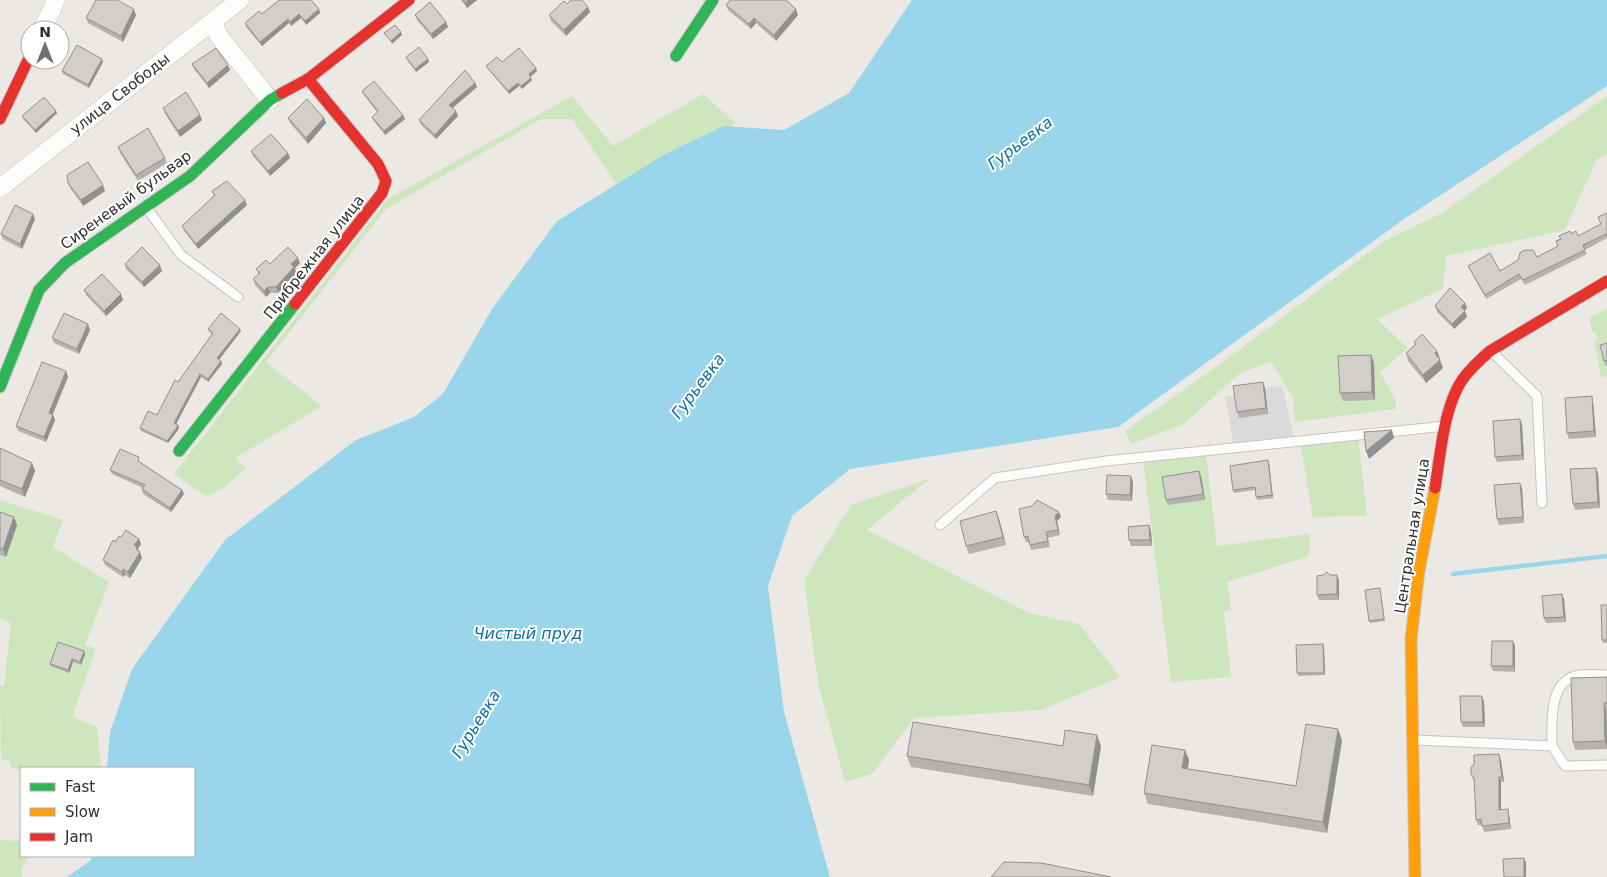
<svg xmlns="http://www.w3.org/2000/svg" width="1607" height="877" viewBox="0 0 1607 877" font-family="'DejaVu Sans',sans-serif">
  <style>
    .industrial { fill: #dcd9db }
    .green { fill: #cee6be }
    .water { fill: #99d6ec }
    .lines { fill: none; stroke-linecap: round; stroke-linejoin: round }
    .stream { stroke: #99d6ec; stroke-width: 4.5 }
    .lane-casing { stroke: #c5c4c5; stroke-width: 11 }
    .street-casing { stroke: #c5c4c5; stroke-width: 19 }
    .fast-casing { stroke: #c5c4c5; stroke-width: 13 }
    .slow-casing { stroke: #c5c4c5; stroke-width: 13 }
    .jam-casing { stroke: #c5c4c5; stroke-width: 13 }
    .lane { stroke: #fcfcfb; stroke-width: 9 }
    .street { stroke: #fcfcfb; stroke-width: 18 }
    .fast { stroke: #30b455; stroke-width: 11 }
    .slow { stroke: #ff9f0a; stroke-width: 11 }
    .jam { stroke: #e5322d; stroke-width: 11 }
    .wall { fill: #b4b1af }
    .shaded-wall { fill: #92908e }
    .building { fill: #d1cecb; stroke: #92908e }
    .labels { text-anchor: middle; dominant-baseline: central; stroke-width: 4; stroke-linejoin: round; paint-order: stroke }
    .street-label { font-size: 15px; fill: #2e2e2e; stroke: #fff }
    .water-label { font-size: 16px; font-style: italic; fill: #0d6fa3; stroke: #fff }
  </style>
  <rect width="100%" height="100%" fill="#ece8e4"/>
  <path class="industrial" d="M1282 385 1294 438 1234 448 1225 397Z"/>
  <g class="green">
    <path d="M703 94 736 123 668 161 622 192 572 119H541L386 209 266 362 322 406 235 458 246 468 226 486 207 497 174 474 388 199 572 96 613 146Z"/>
    <path d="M1607 96V154L1597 159 1565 230 1446 256 1443 289 1377 319 1408 348 1380 372 1395 399 1396 409 1295 422 1293 398 1271 361 1239 374 1184 424 1131 444 1125 431 1223 362 1384 241 1442 213Z"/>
    <path d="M1607 309V376L1601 378 1594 341 1598 339 1595 333H1593L1589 318Z"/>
    <path d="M1358 434 1367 516 1313 517 1300 442Z"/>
    <path d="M1206 453 1217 546 1309 534 1310 547 1307 557 1227 582 1231 610 1224 612 1231 677 1171 682 1143 460Z"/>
    <path d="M929 479 867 530 1029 613 1079 624 1120 677 1041 710 914 718 872 774 845 782 818 683 804 580 851 505Z"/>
    <path d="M0 500 63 520 53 547 109 582 85 645 96 649 72 717 97 727 101 768H21V771L11 767 10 761 1 759 0 685 4 687 11 623 0 619Z"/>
    <path d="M0 840 21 841V856H28L22 869V877H0Z"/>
  </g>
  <path class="water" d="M912 0H1607V86L1404 219 1118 427 850 469 792 516 768 586 784 712 830 877H67L91 860 92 856H194V768H107L110 732 132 669 225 540 356 440 414 417 443 394 492 309 557 221 667 153 724 126 784 130 849 93Z"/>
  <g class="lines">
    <path class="stream" d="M1453 574 1607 556"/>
    <defs>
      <g id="lane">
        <path d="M146 207 181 255 238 297"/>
        <path d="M1492 352 1537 396 1542 503"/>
        <path d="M940 525 995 478 1106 461 1446 426"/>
        <path d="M1414 740 1552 746 1565 766 1607 765"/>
        <path d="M1552 746C1552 725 1548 684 1575 676 1584 673 1598 675 1607 675"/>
      </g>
      <g id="street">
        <path d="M214 22 218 35 270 100"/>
        <path d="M42 30 56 0"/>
        <path d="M0 188 240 0"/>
      </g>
      <g id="fast">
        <path d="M676 56 713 0"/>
        <path d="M0 387 39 290 65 263 190 176 270 100 282 93"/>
        <path d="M179 451 295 304"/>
      </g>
      <path id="slow" d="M1415 877 1411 639 1419 571 1435 488"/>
      <g id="jam">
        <path d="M282 93 308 79 409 0"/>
        <path d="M0 119 30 56"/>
        <path d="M295 304 382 193 386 181 378 164 308 79"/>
        <path d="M1435 488C1440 457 1443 417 1457 389 1464 374 1478 362 1490 351L1607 281"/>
      </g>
    </defs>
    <use href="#lane" class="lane-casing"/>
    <use href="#street" class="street-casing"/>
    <use href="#fast" class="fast-casing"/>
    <use href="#slow" class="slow-casing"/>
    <use href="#jam" class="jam-casing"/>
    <use href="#lane" class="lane"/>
    <use href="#street" class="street"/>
    <use href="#fast" class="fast"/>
    <use href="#slow" class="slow"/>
    <use href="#jam" class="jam"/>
  </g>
  <g class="wall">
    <path d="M461 0H477L467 8Z"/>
    <path d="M744 1 798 15 776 41 756 23 751 29 728 10 726 5Z"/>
    <path d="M313 2 319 9 320 13 306 25 301 18 291 26 289 23 262 46 246 27 245 23 262 14Z"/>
    <path d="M567 4 588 7 590 12 566 36 551 21 549 15Z"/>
    <path d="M136 15 123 42 88 23 86 18Z"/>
    <path d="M415 15 446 22 448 27 433 39 417 20Z"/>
    <path d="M406 57 428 59 429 62 416 72 407 60Z"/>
    <path d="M103 62 89 88 63 74 62 71Z"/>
    <path d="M502 62 537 71 530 77 532 80 522 89 519 86 509 94 487 68 486 66Z"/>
    <path d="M192 64 230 70 209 88 194 69Z"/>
    <path d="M475 83 477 87 453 108 458 116 436 139 421 125 419 120Z"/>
    <path d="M362 91 405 119 385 135 373 120 372 117 377 112 363 94Z"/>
    <path d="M163 108 200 115 202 120 180 137 165 114Z"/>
    <path d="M56 111 57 113 36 133 23 119 22 116Z"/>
    <path d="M288 118H324L326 123 308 144 290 123Z"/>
    <path d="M118 147 165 158 167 163 138 181 120 153Z"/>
    <path d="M251 151 288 153 290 158 270 176 253 156Z"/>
    <path d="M68 183 105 191 83 206 70 188Z"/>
    <path d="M212 191 247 205 198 249 184 231 182 226 214 196Z"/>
    <path d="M1607 213V238L1585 250 1587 254 1525 285 1521 279 1486 299 1470 270 1468 266 1500 271 1537 257 1558 246 1556 241 1571 234 1578 236 1601 224 1598 217Z"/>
    <path d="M35 219 22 249 3 239 1 234Z"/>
    <path d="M300 263 295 268 296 273 278 293H270L266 297 255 285 253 279 259 275 256 269 270 264Z"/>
    <path d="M125 264 162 271 144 287 126 269Z"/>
    <path d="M84 290 121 294 123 300 106 316 86 295Z"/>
    <path d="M1465 303 1467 308 1464 311 1467 317 1454 329 1437 312 1435 306Z"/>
    <path d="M208 329 241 331 219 360 221 361 222 364 208 382 201 377 176 424 178 425 179 427 178 430 168 443 141 431 140 428 157 415 178 382 212 334 209 332Z"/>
    <path d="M90 330 79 354 54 343 52 338Z"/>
    <path d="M1414 342 1437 351 1443 368 1426 383 1408 361 1406 353 1415 345Z"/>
    <path d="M1607 343V366H1606L1604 361Z"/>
    <path d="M1371 355 1374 363 1375 400 1343 401 1340 393Z"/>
    <path d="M66 371 68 377 53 414 55 420 46 442 18 431 16 426Z"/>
    <path d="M1263 382 1265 388 1268 414 1239 418 1237 412Z"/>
    <path d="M1593 401 1596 437 1569 439 1567 433Z"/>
    <path d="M1522 424 1524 460 1497 462 1495 457Z"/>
    <path d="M0 448 32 463 35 471 25 497 0 486Z"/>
    <path d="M140 462 182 490 184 494 171 512 143 494 142 489 143 488 112 474 110 470 141 462Z"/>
    <path d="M1269 463 1273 498 1257 500 1255 490 1234 493 1233 490Z"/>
    <path d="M1598 473 1600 508 1575 510 1573 504Z"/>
    <path d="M1201 476 1205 500 1168 505 1166 500Z"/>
    <path d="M1133 482 1132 501 1108 500 1106 494Z"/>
    <path d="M1522 488 1524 523 1499 525 1497 519Z"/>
    <path d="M996 511 999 519 1006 545 969 554 966 546Z"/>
    <path d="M0 512 14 517 17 525 6 557 0 555Z"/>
    <path d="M1061 517 1057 521 1060 535 1048 538 1050 547 1031 550 1029 542H1026L1024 537Z"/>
    <path d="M1149 525 1151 531 1152 546H1131L1129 540Z"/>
    <path d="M121 537 139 539 141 544 138 549V551L140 552 142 558 130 578 125 575 123 577 105 565 103 560 115 542Z"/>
    <path d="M1330 575 1339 580V600H1319L1317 595Z"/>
    <path d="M1380 588 1385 621 1370 623 1369 621Z"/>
    <path d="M1562 594 1564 599 1566 622 1546 623 1544 618Z"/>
    <path d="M1607 605V643H1603L1602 640Z"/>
    <path d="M1513 641 1515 646V672L1493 671 1491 666Z"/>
    <path d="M1323 644 1324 647 1325 675 1298 676 1297 673Z"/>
    <path d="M84 651 85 654 81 665 73 662 69 673 51 666 50 664Z"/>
    <path d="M1607 677V749L1575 750 1573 742Z"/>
    <path d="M1484 701 1485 727H1463L1461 722Z"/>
    <path d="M1342 740 1327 833 1148 804 1144 793 1185 750 1189 760 1188 769 1296 786Z"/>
    <path d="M1063 746H1101L1093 796 911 767 907 756Z"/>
    <path d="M1501 760 1504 782H1501V810L1508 809 1509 815 1511 829 1484 832 1482 825H1478L1476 820 1475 782 1473 779 1471 774Z"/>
  </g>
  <g class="shaded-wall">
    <path d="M469 0H477L467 8 465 3Z"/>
    <path d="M588 7 590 12 566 36 564 30Z"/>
    <path d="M134 9 136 15 123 42 121 36Z"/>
    <path d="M319 9 320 13 306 25 305 21Z"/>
    <path d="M796 9 798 15 776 41 774 35Z"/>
    <path d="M299 14 301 18 291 26 290 22Z"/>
    <path d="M754 18 756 23 751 29 749 24Z"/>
    <path d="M288 19 289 23 262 46 260 42Z"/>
    <path d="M446 22 448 27 433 39 431 34Z"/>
    <path d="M401 32 402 35 392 44 391 41Z"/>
    <path d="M102 59 103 62 89 88 88 85Z"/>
    <path d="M428 59 429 62 416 72 415 69Z"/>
    <path d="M228 65 230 70 209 88 207 83Z"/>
    <path d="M536 68 537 71 530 77 529 74Z"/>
    <path d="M531 78 532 80 522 89 521 86Z"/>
    <path d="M475 83 477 87 451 109 449 105Z"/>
    <path d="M518 83 519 86 509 94 508 91Z"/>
    <path d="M56 111 57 113 36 133 35 130Z"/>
    <path d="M456 111 458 116 436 139 435 135Z"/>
    <path d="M200 115 202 120 180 137 178 131Z"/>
    <path d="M403 115 405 119 385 135 384 131Z"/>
    <path d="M324 118 326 123 308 144 306 138Z"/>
    <path d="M288 153 290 158 270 176 268 171Z"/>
    <path d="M103 185 105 191 83 206 81 200Z"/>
    <path d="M245 200 247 205 198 249 196 244Z"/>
    <path d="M33 214 35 219 22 249 20 244Z"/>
    <path d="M298 258 300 263 295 268 296 273 278 293 276 287 291 264Z"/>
    <path d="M160 265 162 271 144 287 142 282Z"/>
    <path d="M268 287 270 293 266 297 264 291Z"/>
    <path d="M121 294 123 300 106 316 104 311Z"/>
    <path d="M1465 303 1467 308 1463 312 1461 307Z"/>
    <path d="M1465 311 1467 317 1454 329 1452 324Z"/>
    <path d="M88 324 90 330 79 354 77 349Z"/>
    <path d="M240 329 241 331 218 361 217 358Z"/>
    <path d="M1437 351 1440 359 1435 353Z"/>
    <path d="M1371 355 1374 363 1375 400 1372 392Z"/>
    <path d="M1440 360 1443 368 1426 383 1423 375Z"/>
    <path d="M221 361 222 364 208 382V379Z"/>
    <path d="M66 371 68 377 51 418 49 413Z"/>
    <path d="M200 374 201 377 175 426 174 423Z"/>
    <path d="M1263 382 1265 388 1268 414 1266 408Z"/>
    <path d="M1592 396 1593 401 1596 437 1594 431Z"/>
    <path d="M53 415 55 420 46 442 44 437Z"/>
    <path d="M1520 419 1522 424 1524 460 1522 455Z"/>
    <path d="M178 425 179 427 178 430 168 443 167 441Z"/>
    <path d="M1392 430 1394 438 1369 459 1366 451Z"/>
    <path d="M1268 460 1269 463 1273 498 1272 495Z"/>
    <path d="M32 463 35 471 25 497 22 489Z"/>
    <path d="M1596 468 1598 473 1600 508 1598 502Z"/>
    <path d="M1199 471 1201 476 1205 500 1203 494Z"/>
    <path d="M1131 476 1133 482 1132 501 1130 495Z"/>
    <path d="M1520 483 1522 488 1524 523 1523 517Z"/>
    <path d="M182 490 184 494 171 512 170 508Z"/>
    <path d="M996 511 999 519 1006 545 1003 537Z"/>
    <path d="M1059 512 1061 517 1057 521 1060 535 1058 530 1055 516Z"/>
    <path d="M14 517 17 525 6 557 3 549Z"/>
    <path d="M1149 525 1151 531 1152 546 1150 540Z"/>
    <path d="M139 539 141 544 138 549 139 553 138 555 134 545Z"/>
    <path d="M140 552 142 558 130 578 128 572Z"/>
    <path d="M123 569 125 575 123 577 122 572Z"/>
    <path d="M1337 575 1339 580V600L1337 594Z"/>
    <path d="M1562 594 1564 599 1566 622 1564 617Z"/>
    <path d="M1513 641 1515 646V672L1513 666Z"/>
    <path d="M1323 644 1324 647 1325 675 1324 673Z"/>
    <path d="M84 651 85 654 81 665 80 662Z"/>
    <path d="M72 659 73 662 69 673 68 670Z"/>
    <path d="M1482 696 1484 701 1485 727 1483 722Z"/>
    <path d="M1604 703 1606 711 1607 747 1605 741Z"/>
    <path d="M1338 729 1342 740 1327 833 1323 822Z"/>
    <path d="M1097 735 1101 746 1093 796 1089 785Z"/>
    <path d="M1185 750 1189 760 1186 778 1182 768Z"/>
    <path d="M1499 754 1501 760 1504 782 1502 777Z"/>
    <path d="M1499 777 1501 782V816L1499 810Z"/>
    <path d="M1508 809 1509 815 1511 829 1509 823Z"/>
    <path d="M1524 858 1526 863V877H1524Z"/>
  </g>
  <g class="building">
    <path d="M96 0H117L134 9 121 36 86 18Z"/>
    <path d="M279 0H311L319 9 305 21 299 14 290 22 288 19 260 42 245 23 259 11 262 14Z"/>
    <path d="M463 0H469L465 3Z"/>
    <path d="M571 0H582L588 7 564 30 549 15 564 1 567 4Z"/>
    <path d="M730 0H786L796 9 774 35 754 18 749 24 726 5Z"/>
    <path d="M430 2 446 22 431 34 415 15Z"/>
    <path d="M395 25 401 32 391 41 384 33Z"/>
    <path d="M77 45 102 59 88 85 62 71Z"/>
    <path d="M419 47 428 59 415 69 406 57Z"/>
    <path d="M216 48 228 65 207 83 192 64Z"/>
    <path d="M519 48 536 68 529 74 531 78 521 86 518 83 508 91 486 66 497 57 502 62Z"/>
    <path d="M465 70 475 83 449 105 456 111 435 135 419 120Z"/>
    <path d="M374 81 403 115 384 131 372 117 378 111 362 91Z"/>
    <path d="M186 92 200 115 178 131 163 108Z"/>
    <path d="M44 97 56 111 35 130 22 116Z"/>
    <path d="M307 99 324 118 306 138 288 118Z"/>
    <path d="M148 128 165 158 136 175 118 147Z"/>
    <path d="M271 134 288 153 268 171 251 151Z"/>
    <path d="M88 162 103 185 81 200 68 183 67 175Z"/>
    <path d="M227 181 245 200 196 244 182 226 215 195 212 191Z"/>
    <path d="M15 205 33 214 20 244 1 234Z"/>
    <path d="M1607 213V236L1606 234 1583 245 1585 250 1523 280 1519 274 1485 295 1468 266 1490 253 1500 271 1518 260 1520 253 1524 250H1533L1537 257 1558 246 1556 241 1561 239 1559 236 1570 231 1571 234 1576 231 1578 236 1601 224 1598 217Z"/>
    <path d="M142 247 160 265 142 282 125 264Z"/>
    <path d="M288 247 298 258 291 264 294 267 276 287H268L264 291 253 279 260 273 256 269 266 260 270 264Z"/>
    <path d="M102 274 121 294 104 311 84 290Z"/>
    <path d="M1450 288 1465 303 1461 307 1465 311 1452 324 1435 306Z"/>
    <path d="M64 313 88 324 77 349 52 338Z"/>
    <path d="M221 313 240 329 217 358 221 361 208 379 200 374 174 423 178 425 177 427 167 441 140 428 148 411 157 415 175 380 178 382 213 333 208 329Z"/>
    <path d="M1422 334 1437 351 1435 353 1440 360 1423 375 1406 353 1416 344 1414 342Z"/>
    <path d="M1607 343V360L1604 361 1600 345Z"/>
    <path d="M1371 355 1372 392 1340 393 1338 356Z"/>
    <path d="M42 362 66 371 49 413 53 415 44 437 16 426Z"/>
    <path d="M1263 382 1266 408 1237 412 1233 386Z"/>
    <path d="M1592 396 1594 431 1567 433 1565 398Z"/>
    <path d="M1520 419 1522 455 1495 457 1493 421Z"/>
    <path d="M1392 430 1366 451 1364 432Z"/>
    <path d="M0 448 32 463 22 489 0 480Z"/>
    <path d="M120 449 139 457 138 461 182 490 170 508 142 489 145 485 110 470Z"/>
    <path d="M1268 460 1272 495 1256 497 1255 487 1233 490 1230 466Z"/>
    <path d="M1596 468 1598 502 1573 504 1570 469Z"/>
    <path d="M1199 471 1203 494 1166 500 1162 477Z"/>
    <path d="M1107 475 1131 476 1130 495 1106 494Z"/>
    <path d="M1520 483 1523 517 1497 519 1494 485Z"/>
    <path d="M1037 500 1059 512 1055 516 1058 530 1046 532 1048 541 1030 545 1028 536 1024 537 1019 509 1032 506Z"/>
    <path d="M996 511 1003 537 966 546 960 521Z"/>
    <path d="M0 512 14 517 3 549 0 548Z"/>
    <path d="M1149 525 1150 540H1129L1128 527Z"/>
    <path d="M126 530 139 539 134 545 137 547 136 549 140 552 128 572 123 569 122 572 103 560 113 540 115 542 119 536 121 537Z"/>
    <path d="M1327 572 1330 575H1337V594L1317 595V576L1323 575Z"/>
    <path d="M1380 588 1384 619 1369 621 1365 590Z"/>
    <path d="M1562 594 1564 617 1544 618 1542 596Z"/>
    <path d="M1601 605H1607V640H1602Z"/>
    <path d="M1492 641H1513V666H1491Z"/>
    <path d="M58 642 84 651 80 662 72 659 68 670 50 664Z"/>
    <path d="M1323 644 1324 673H1297L1296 645Z"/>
    <path d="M1607 677V703H1604L1605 741 1573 742 1571 678Z"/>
    <path d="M1460 696H1482L1483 722H1461Z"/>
    <path d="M913 722 1063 746 1065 730 1097 735 1089 785 907 756Z"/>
    <path d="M1306 724 1338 729 1323 822 1144 793 1152 745 1185 750 1182 768 1296 786Z"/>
    <path d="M1499 754 1502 777H1499V810L1508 809 1509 823 1482 826 1481 819 1476 820 1474 778 1471 774V768L1474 764V755Z"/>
    <path d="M1524 858V877H1504L1503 859Z"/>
    <path d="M1004 862 1041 863 1111 877H991Z"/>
  </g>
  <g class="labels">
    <g class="street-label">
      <text transform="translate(120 94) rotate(-38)">улица Свободы</text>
      <text transform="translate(126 200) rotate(-36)">Сиреневый бульвар</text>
      <text transform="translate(314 257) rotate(-52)">Прибрежная улица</text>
      <text transform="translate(1412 536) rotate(-81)">Центральная улица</text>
    </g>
    <g class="water-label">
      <text transform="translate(1020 143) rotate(-37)">Гурьевка</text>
      <text transform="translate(698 386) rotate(-53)">Гурьевка</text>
      <text x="528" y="633">Чистый пруд</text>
      <text transform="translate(476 724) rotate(-58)">Гурьевка</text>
    </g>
  </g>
  <rect x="20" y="767" width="175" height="90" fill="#ffffff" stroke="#ababab"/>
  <rect x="30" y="783" width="25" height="8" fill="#30b455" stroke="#ababab"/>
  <text x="65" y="792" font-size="15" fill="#2e2e2e">Fast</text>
  <rect x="30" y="808" width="25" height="8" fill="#ff9f0a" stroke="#ababab"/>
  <text x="65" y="817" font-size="15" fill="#2e2e2e">Slow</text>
  <rect x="30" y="833" width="25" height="8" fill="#e5322d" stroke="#ababab"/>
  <text x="65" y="842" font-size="15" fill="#2e2e2e">Jam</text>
  <g transform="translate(45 45)"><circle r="24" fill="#ffffff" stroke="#ababab"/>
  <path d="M0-4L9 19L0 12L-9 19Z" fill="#706f6e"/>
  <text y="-8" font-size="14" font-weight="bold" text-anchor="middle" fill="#2e2e2e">N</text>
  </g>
</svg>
